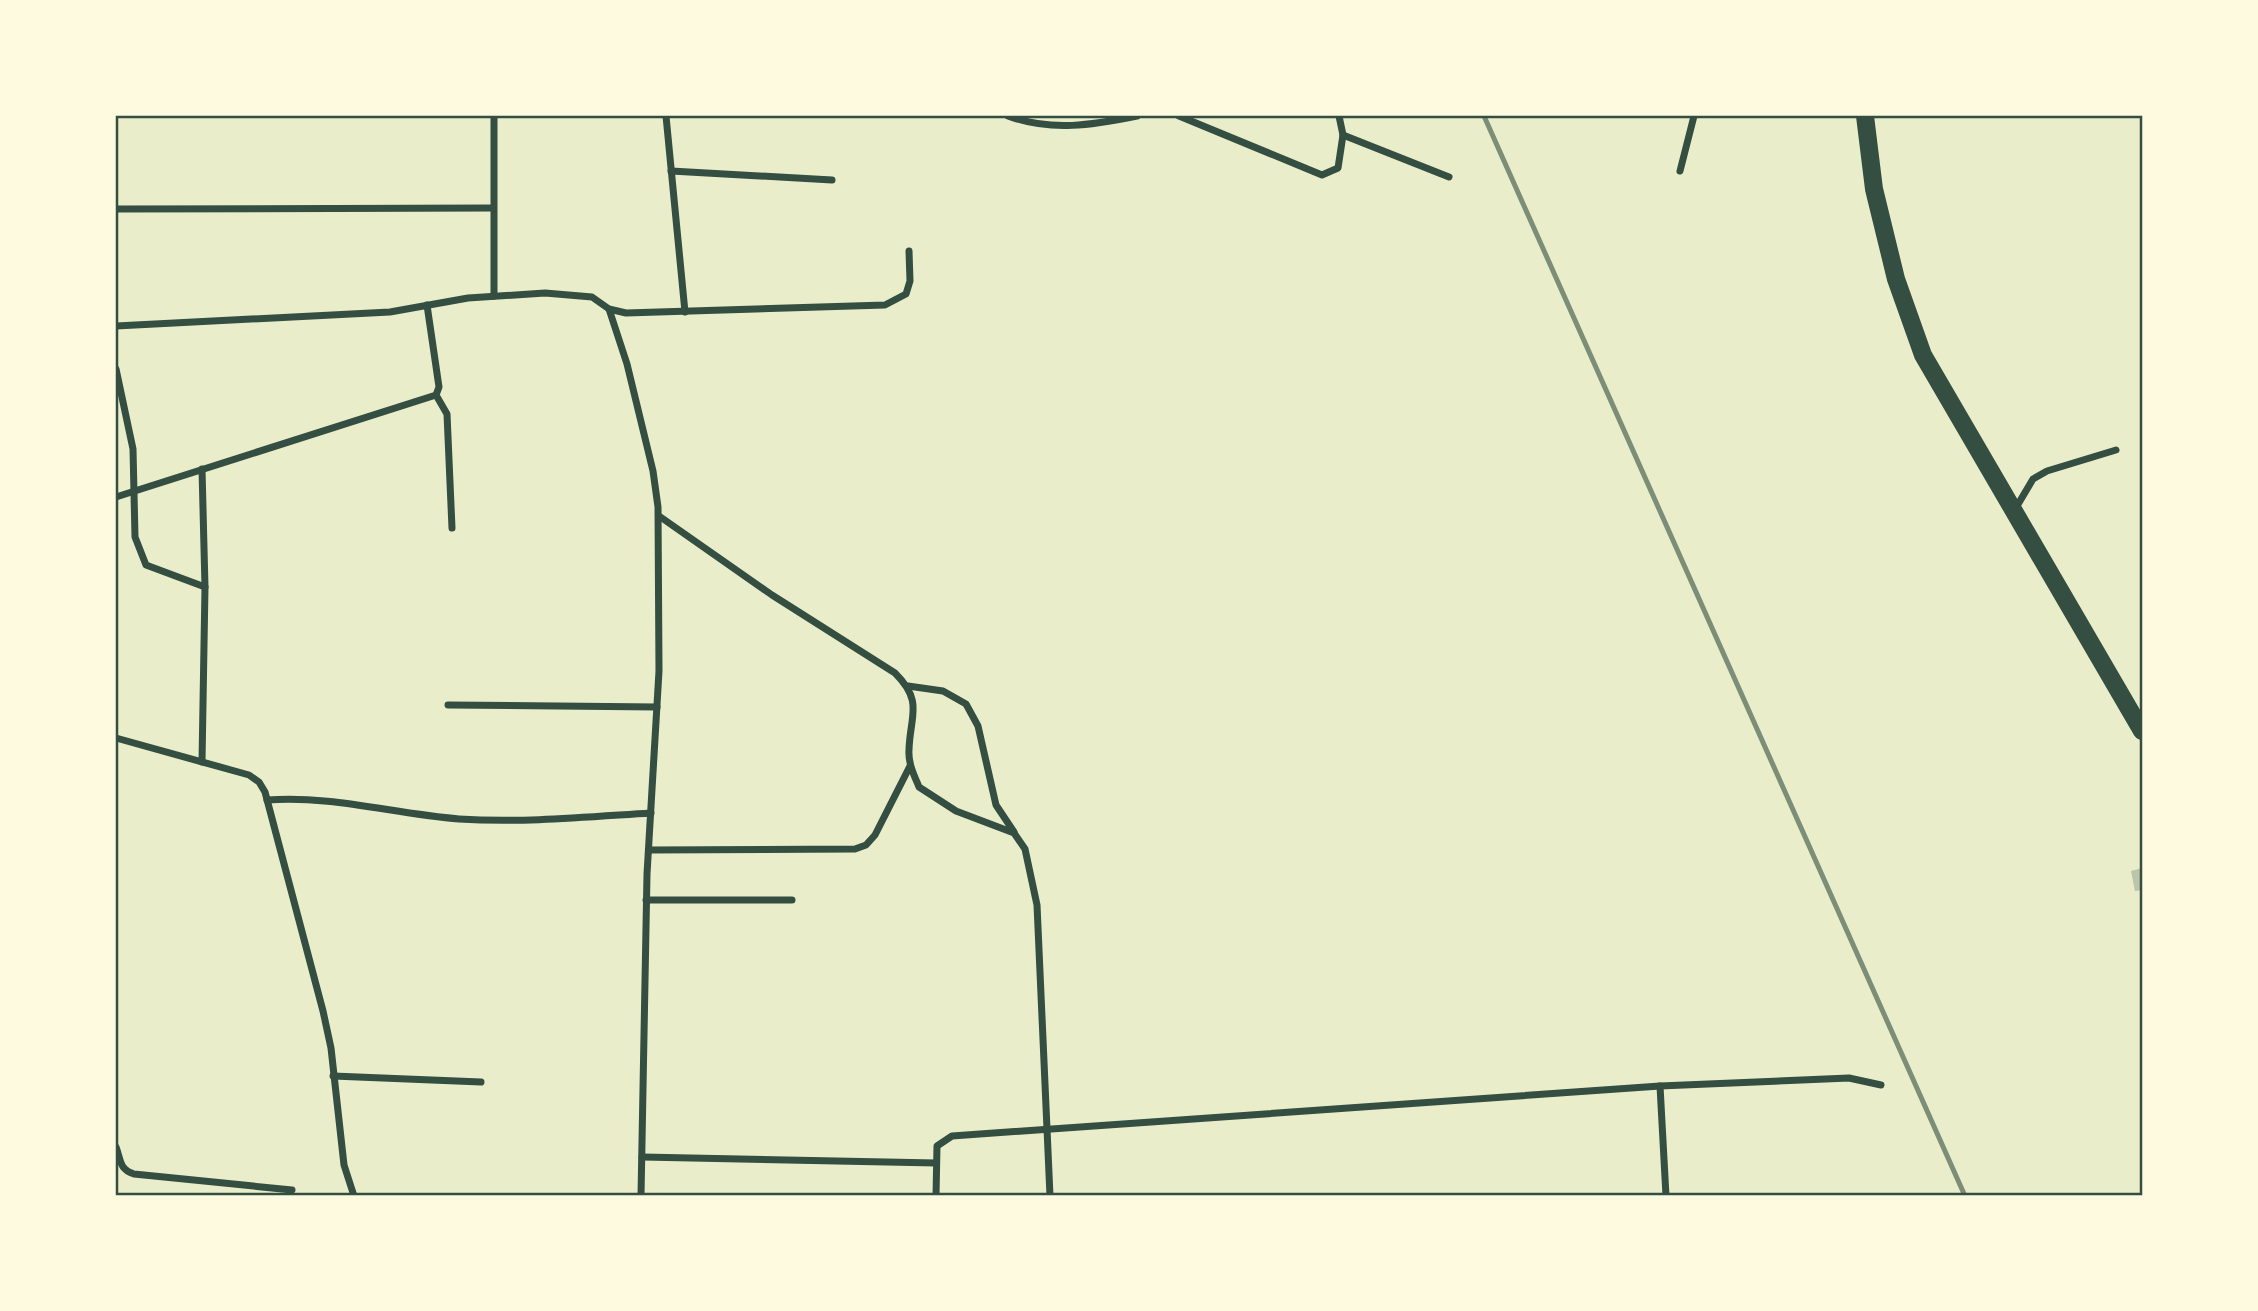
<svg xmlns="http://www.w3.org/2000/svg" width="2258" height="1311" viewBox="0 0 2258 1311" font-family="'Libre Baskerville',serif">
  <style>
    .building { fill: #bcc5a7 }
    .lines { fill: none; stroke-linecap: round; stroke-linejoin: round }
    .minor { stroke: #344e41; stroke-width: 7 }
    .primary { stroke: #344e41; stroke-width: 18 }
    .rail { stroke: #7c8e77; stroke-width: 5 }
    .neatline { fill: none; stroke: #344e41; stroke-width: 2.5 }
  </style>
  <rect width="100%" height="100%" fill="#e9edc9"/>
  <path class="building" d="M2142 868V890L2135 891 2131 871Z"/>
  <g class="lines">
    <g class="minor">
      <path d="M494 116V296"/>
      <path d="M666 116 685 312"/>
      <path d="M1008 116C1051 132 1093 125 1137 116"/>
      <path d="M1179 116 1322 175 1338 168 1343 135 1339 116"/>
      <path d="M1343 135 1449 177"/>
      <path d="M671 171 832 180"/>
      <path d="M1680 171 1694 116"/>
      <path d="M116 209 492 208"/>
      <path d="M609 309 627 364 653 471 658 507 659 671 647 874 641 1196"/>
      <path d="M116 326 390 312 468 298 545 293 592 297 609 309 626 313 885 305 906 294 910 281 909 251"/>
      <path d="M116 369 133 449 135 537 146 565 205 587"/>
      <path d="M436 395 447 414 452 528"/>
      <path d="M116 497 436 395 439 387 427 305"/>
      <path d="M2014 511 2033 479 2047 471 2116 450"/>
      <path d="M659 516 772 595 895 673C924 702 910 715 909 750 908 763 914 775 919 787L956 811 1014 833 1025 849 1037 905 1050 1196"/>
      <path d="M908 686 943 691 966 704 978 726 996 805 1014 832"/>
      <path d="M448 705 657 707"/>
      <path d="M116 738 249 775 259 782 265 792 323 1011 331 1048 344 1165 354 1196"/>
      <path d="M202 762 205 587 202 469"/>
      <path d="M267 800C332 795 394 814 459 819 523 823 587 817 651 813"/>
      <path d="M649 850 855 849 866 845 875 835 910 766"/>
      <path d="M646 900H792"/>
      <path d="M333 1076 481 1082"/>
      <path d="M1660 1086 1666 1196"/>
      <path d="M116 1147C121 1160 119 1169 134 1174L292 1190"/>
      <path d="M642 1157 936 1163"/>
      <path d="M936 1196 937 1146 952 1136 1660 1086 1849 1078 1881 1085"/>
    </g>
    <path class="primary" d="M1865 116 1874 189 1896 279 1923 355 2142 731"/>
    <path class="rail" d="M1484 116 1965 1196"/>
  </g>
  <rect width="2258" height="1311" fill="none" stroke="#fefae0" stroke-width="234"/>
  <rect x="117" y="117" width="2024" height="1077" class="neatline"/>
</svg>
